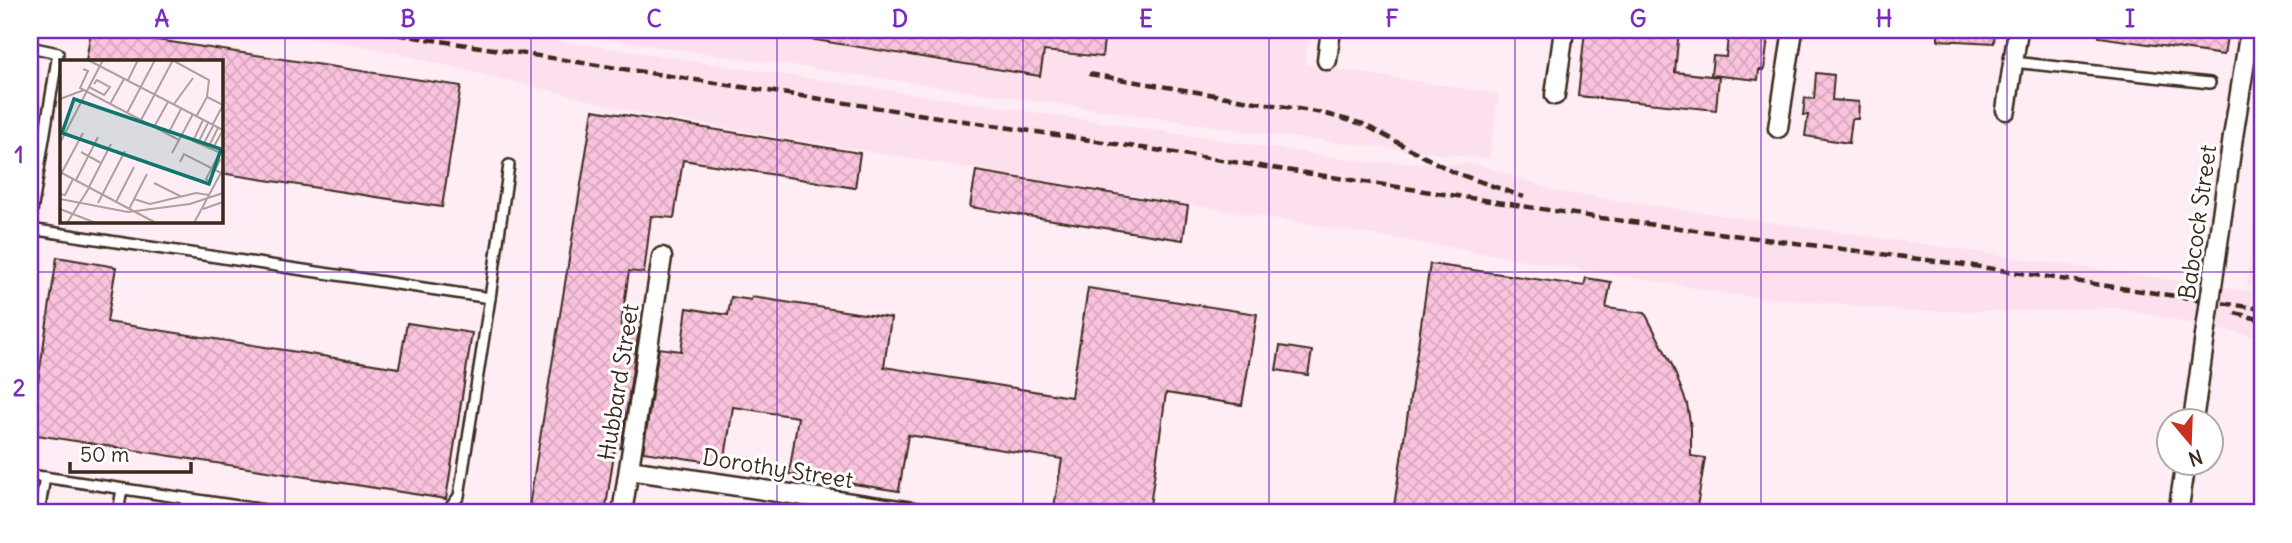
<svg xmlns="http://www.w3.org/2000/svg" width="2292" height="543" viewBox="0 0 2292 543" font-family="Delius,sans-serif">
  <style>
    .built { fill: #fde0ee }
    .building { fill: url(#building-cross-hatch); stroke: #3b2a1e; stroke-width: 2 }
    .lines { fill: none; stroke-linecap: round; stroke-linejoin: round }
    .service-casing { stroke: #3b2a1e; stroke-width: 14 }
    .minor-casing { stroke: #3b2a1e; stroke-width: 23 }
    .service { stroke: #fff; stroke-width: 9 }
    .minor { stroke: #fff; stroke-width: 18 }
    .rail { stroke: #3b2a1e; stroke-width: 4.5; stroke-dasharray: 10 5; stroke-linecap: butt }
    .minor-bridge-casing { stroke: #3b2a1e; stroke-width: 23; stroke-linecap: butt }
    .minor-bridge { stroke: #fff; stroke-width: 18 }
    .grid { fill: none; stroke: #7b2cbf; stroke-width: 2; stroke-opacity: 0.55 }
    .labels { text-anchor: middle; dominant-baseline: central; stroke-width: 6; stroke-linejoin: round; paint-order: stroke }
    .street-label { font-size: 23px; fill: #3b2a1e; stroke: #fff }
    .inset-road { fill: none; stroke: #b09f9f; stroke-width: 2 }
    .view { fill: #0f766e; fill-opacity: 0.15; stroke: #0f766e; stroke-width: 3.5 }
    .inset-edge { fill: none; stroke: #3b2a1e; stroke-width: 3.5 }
    .neatline { fill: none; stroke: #7b2cbf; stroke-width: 2.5 }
    .grid-label { font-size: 23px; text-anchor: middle; font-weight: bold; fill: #7b2cbf }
  </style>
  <defs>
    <pattern id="building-cross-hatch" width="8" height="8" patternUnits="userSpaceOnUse" patternTransform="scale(1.75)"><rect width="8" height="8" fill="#fac3dd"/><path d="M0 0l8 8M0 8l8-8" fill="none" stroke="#d7a8bd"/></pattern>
  </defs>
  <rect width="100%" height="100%" fill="#feedf5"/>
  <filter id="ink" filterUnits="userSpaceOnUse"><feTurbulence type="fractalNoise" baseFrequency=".0143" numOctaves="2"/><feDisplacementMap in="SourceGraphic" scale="14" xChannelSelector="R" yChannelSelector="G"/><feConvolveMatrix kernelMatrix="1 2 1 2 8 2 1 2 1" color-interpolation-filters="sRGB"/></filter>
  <g filter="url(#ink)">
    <g class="built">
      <path d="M252 30H487L1367 162 1477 164 1560 192 2262 293V338L2116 308 2018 311H1908L1737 295 653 116 375 48Z"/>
      <path d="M542 30H1310L1305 64 1499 94 1489 159 1297 138Z"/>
      <path d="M2260 151 2262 152V287L2247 285Z"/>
    </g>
    <g class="building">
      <path d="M91 30 461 86 442 207 220 173V61H86Z"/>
      <path d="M796 30H1105L1102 57 1044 51 1040 76 796 37Z"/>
      <path d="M1585 30H1679L1675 72 1719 77 1716 110 1578 96Z"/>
      <path d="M1731 30H1769L1764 70H1759L1758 80 1711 75 1713 56 1726 57 1728 36H1730Z"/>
      <path d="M1938 30H1995L1994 43 1938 40Z"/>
      <path d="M2099 30H2228L2224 55 2099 37Z"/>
      <path d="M1816 73 1834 75 1832 100 1859 102 1858 119H1852L1849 143 1805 136 1808 115H1803L1805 98 1814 99Z"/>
      <path d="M593 110 860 153 855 188 683 160 674 218 651 216 644 273 629 271 621 326 639 329 621 448 615 447 605 513H528Z"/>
      <path d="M976 171 1188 206 1183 240 970 207Z"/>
      <path d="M57 257 116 267 107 322 399 368 407 323 472 333 446 499 30 434Z"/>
      <path d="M1430 264 1584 286 1586 278 1611 282 1606 308 1645 313 1672 365 1687 404 1691 428V456L1705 458 1696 513H1393Z"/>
      <path d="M1088 288 1257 314 1242 405 1166 393 1149 513H1053L1062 459 908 435 899 491 789 474 798 417 733 407 724 464 643 452 659 348 681 351 687 308 728 315 731 297 751 300 752 297 891 318 884 367 1071 397Z"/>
      <path d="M1280 346 1312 351 1308 375 1276 370Z"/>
    </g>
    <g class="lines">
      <defs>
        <g id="service">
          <path d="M30 47 58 53 30 224"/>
          <path d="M2013 62 2210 83"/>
          <path d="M30 229 490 298 509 165"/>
          <path d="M30 475 285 513"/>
          <path d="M39 513 45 477"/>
          <path d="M118 513 122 489"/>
          <path d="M184 513 186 498"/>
          <path d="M446 513 459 496 490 298"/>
        </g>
        <g id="minor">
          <path d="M1327 60 1331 30"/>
          <path d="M1555 95 1564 30"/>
          <path d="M2006 110 2018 30"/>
          <path d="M1778 128 1793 30"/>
          <path d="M2233 137 2250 30"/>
          <path d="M2193 420 2196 400"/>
          <path d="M629 470 919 513"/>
          <path d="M622 513 662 257"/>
          <path d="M2178 513 2186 462"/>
        </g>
      </defs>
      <use href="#service" class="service-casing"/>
      <use href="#minor" class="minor-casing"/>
      <use href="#service" class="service"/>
      <use href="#minor" class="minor"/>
      <g class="rail">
        <path d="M368 30 1601 218 1974 266 2262 309"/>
        <path d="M1089 74 1322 113 1363 124 1453 172 1524 197"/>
        <path d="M2235 313 2262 320"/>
      </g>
      <defs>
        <path id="minor-bridge" d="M2196 400 2233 137"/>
      </defs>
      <use href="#minor-bridge" class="minor-bridge-casing"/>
      <use href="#minor-bridge" class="minor-bridge"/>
    </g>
  </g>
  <path class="grid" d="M285 30V513M531 30V513M777 30V513M1023 30V513M1269 30V513M1515 30V513M1761 30V513M2007 30V513M30 272H2262"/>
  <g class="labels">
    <g class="street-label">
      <text transform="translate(2197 222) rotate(-82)">Babcock Street</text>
      <text transform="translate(618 382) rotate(-81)">Hubbard Street</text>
      <text transform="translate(778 468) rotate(9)">Dorothy Street</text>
    </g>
  </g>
  <g transform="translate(60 60)">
    <rect width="163" height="163" fill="#feedf5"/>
    <path class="inset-road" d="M28 0 163 70M112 0 149 20 147 37 163 45M23 9 28 11 20 28 119 80M68 20 78 0M29 27 44 35 50 27 37 20 34 24M0 39 24 30M50 44 64 19M114 44 133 18M67 53 95 0M136 57 147 37M81 60 113 0M143 60 133 81 163 94M153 64 163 45M94 67 108 42M108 74 121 49M0 83 43 0M138 83 148 63M143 85 153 66M148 88 158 68M152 90 163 70M21 92 41 103M112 93 133 54M157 98 160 100 149 121 146 119ZM120 102 124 94 161 113M0 112 96 163M0 116 23 73M16 120 38 77M94 123 122 137M29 127 51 84M0 134 5 135 13 119M0 139 68 152 130 144 163 133M74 139 90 144 136 133 149 135M56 142 74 107M38 143 65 91M0 149 36 163M69 149 87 114M143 149 163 142M7 163 29 128M134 163 163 109"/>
    <path class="view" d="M14 39 161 89 149 124 2 73Z"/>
    <rect width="163" height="163" class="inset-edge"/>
  </g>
  <rect width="2292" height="543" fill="none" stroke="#fff" stroke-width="77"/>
  <g transform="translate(2190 442) rotate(161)"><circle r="33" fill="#ffffff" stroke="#b1aaa5" stroke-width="2"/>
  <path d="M0-5L12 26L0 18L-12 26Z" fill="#c8321e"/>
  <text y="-10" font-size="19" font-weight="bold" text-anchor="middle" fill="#3b2a1e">N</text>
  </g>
  <path d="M70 462v10h121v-10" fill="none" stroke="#3b2a1e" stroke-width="3.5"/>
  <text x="80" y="462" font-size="21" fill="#3b2a1e" stroke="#ffffff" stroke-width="5" paint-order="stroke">50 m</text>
  <rect x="38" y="38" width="2216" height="466" class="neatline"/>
  <g class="grid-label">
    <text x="162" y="27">A</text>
    <text x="408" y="27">B</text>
    <text x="654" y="27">C</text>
    <text x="900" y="27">D</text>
    <text x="1146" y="27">E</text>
    <text x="1392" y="27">F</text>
    <text x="1638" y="27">G</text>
    <text x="1884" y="27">H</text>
    <text x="2130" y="27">I</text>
    <text x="19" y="163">1</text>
    <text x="19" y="396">2</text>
  </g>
</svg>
